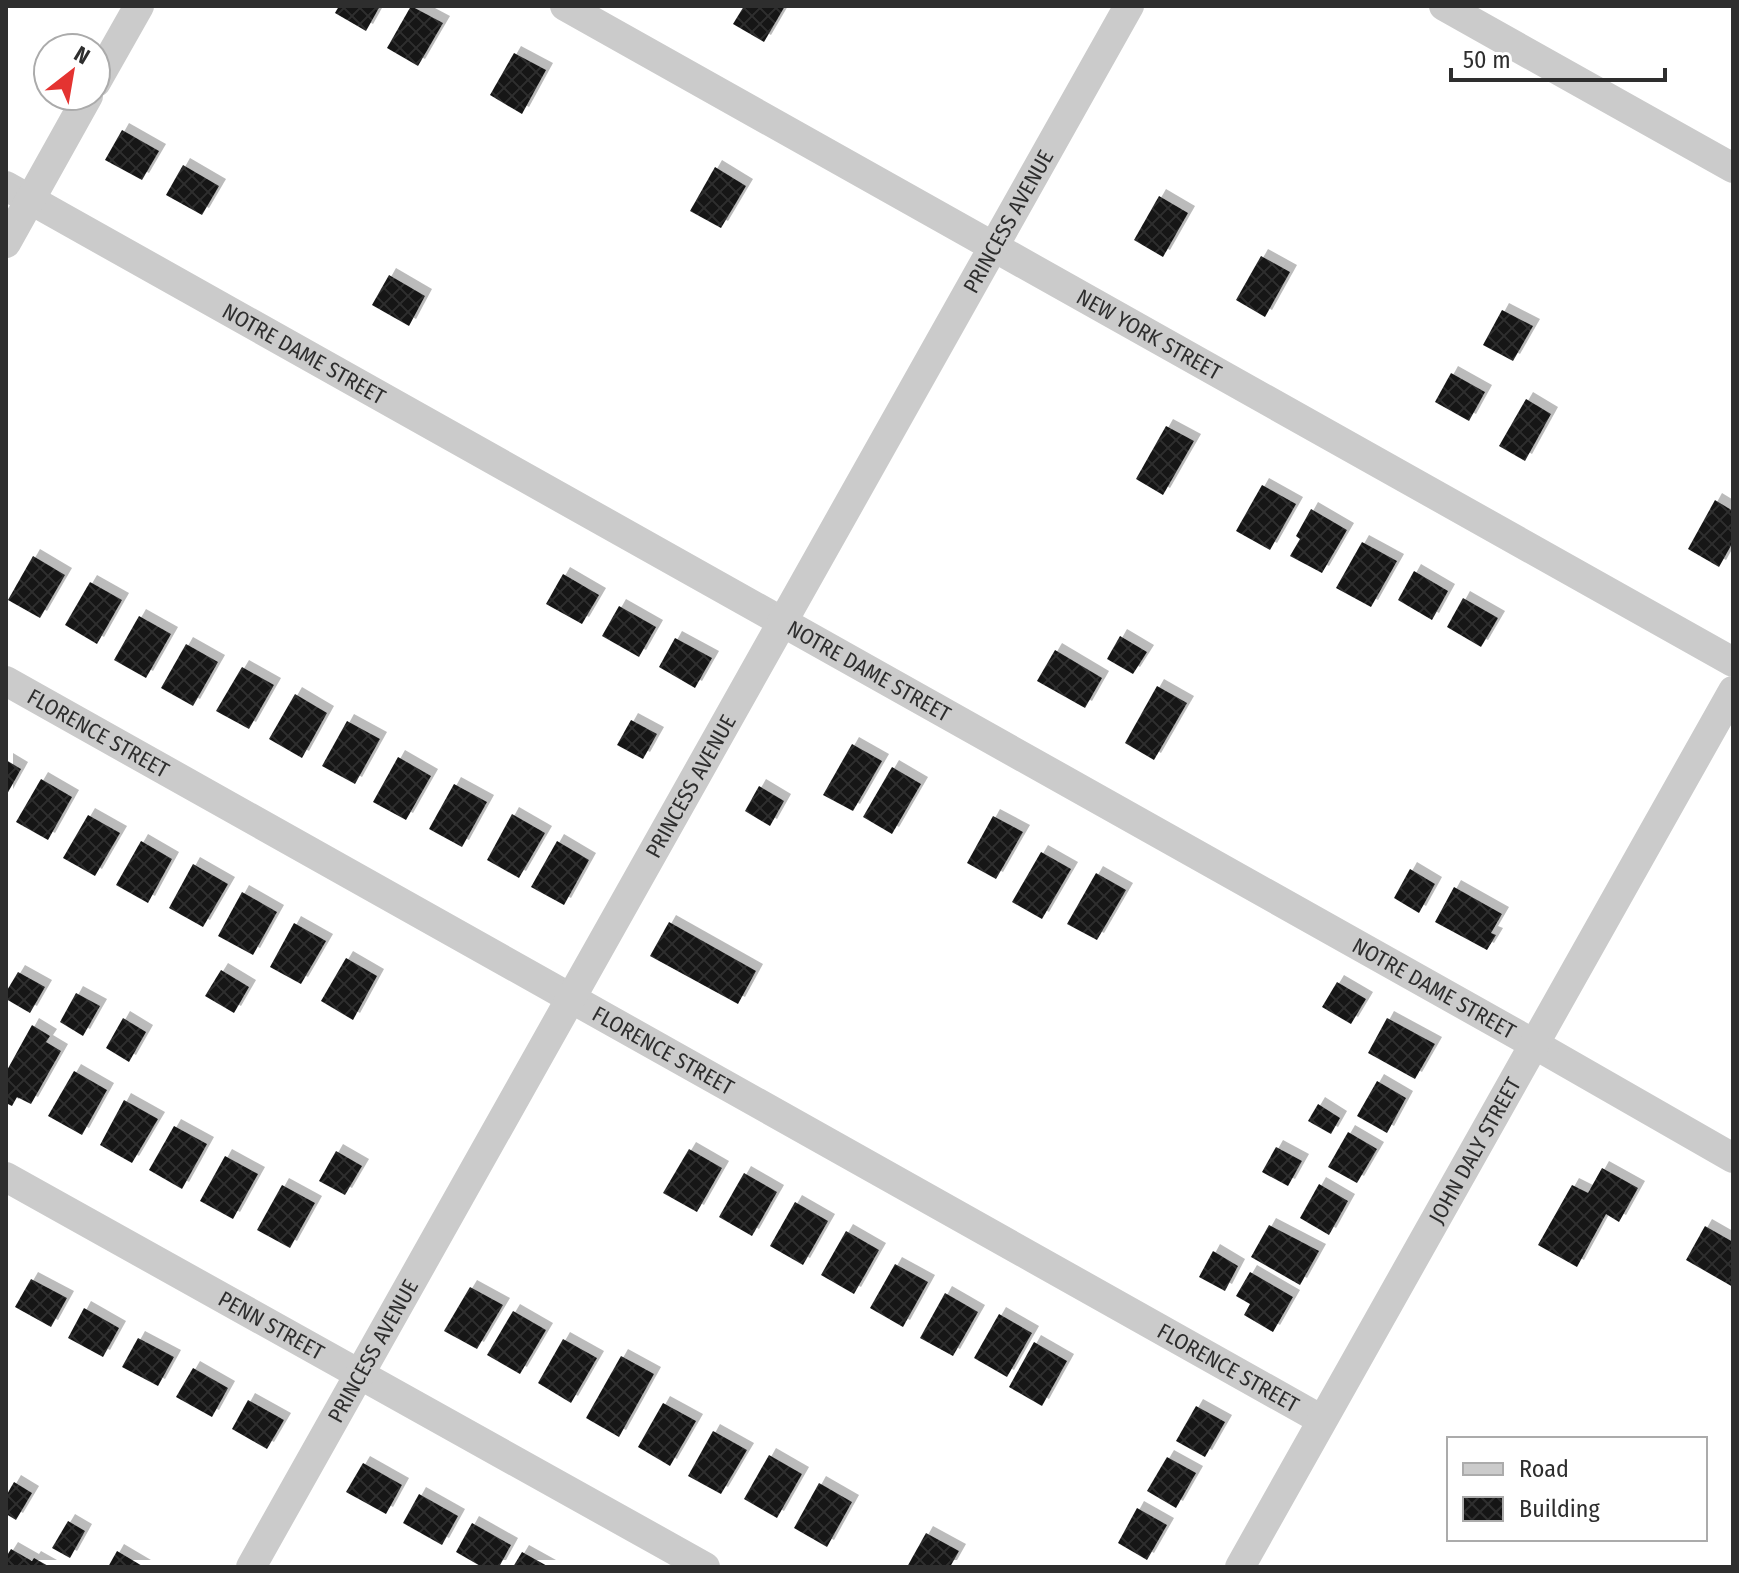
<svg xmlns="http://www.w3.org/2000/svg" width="1739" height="1573" viewBox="0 0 1739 1573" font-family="'Fira Sans Condensed',sans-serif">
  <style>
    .building { fill: url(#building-cross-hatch); filter: url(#shadow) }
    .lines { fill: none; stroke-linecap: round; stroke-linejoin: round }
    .minor { stroke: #cbcbcb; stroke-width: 30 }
    .labels { text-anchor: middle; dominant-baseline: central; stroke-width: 8; stroke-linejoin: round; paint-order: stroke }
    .street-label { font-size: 22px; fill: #2e2e2e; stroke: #fff }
  </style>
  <defs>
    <pattern id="building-cross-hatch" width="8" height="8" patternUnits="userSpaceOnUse" patternTransform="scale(2)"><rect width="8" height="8" fill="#151515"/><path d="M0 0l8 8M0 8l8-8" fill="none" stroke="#2f2f2f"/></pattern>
    <filter id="shadow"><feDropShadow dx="7" dy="-7" stdDeviation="0" flood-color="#0004"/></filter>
  </defs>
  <rect width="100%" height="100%" fill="#fff"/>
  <g class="building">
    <path d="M339 6H380L366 31 335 13Z"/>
    <path d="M411 6 443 23 418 66 387 48Z"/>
    <path d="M744 6H785L764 42 733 24Z"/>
    <path d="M514 53 546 70 522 114 490 95Z"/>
    <path d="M122 130 159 151 142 180 105 160Z"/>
    <path d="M183 165 219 186 202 215 166 195Z"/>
    <path d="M715 167 746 186 721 228 690 211Z"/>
    <path d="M1159 196 1188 213 1163 257 1134 240Z"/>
    <path d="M1261 256 1290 272 1265 317 1236 300Z"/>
    <path d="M389 275 425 296 409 326 372 305Z"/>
    <path d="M1502 310 1533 326 1513 361 1483 345Z"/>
    <path d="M1451 373 1485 392 1469 421 1435 402Z"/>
    <path d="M1526 399 1551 414 1525 461 1499 446Z"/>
    <path d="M1166 426 1194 441 1163 495 1136 479Z"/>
    <path d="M1262 485 1296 504 1270 550 1236 531Z"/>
    <path d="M1715 500 1733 511V542L1719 567 1688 549Z"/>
    <path d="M1311 509 1347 530 1322 573 1290 556 1300 539 1296 536Z"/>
    <path d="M1362 542 1397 561 1371 607 1336 588Z"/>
    <path d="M33 556 65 575 40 618 8 600Z"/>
    <path d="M1414 571 1448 591 1432 620 1398 600Z"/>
    <path d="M563 574 599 595 582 624 546 604Z"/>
    <path d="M90 582 122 600 97 644 65 625Z"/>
    <path d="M1463 598 1498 618 1481 647 1447 627Z"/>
    <path d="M619 606 656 627 639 657 602 636Z"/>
    <path d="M139 616 171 634 146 678 114 660Z"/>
    <path d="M1120 636 1147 652 1133 674 1107 659Z"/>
    <path d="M675 638 712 658 695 688 659 667Z"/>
    <path d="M186 644 218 662 193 706 161 688Z"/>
    <path d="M1055 650 1102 678 1085 708 1037 681Z"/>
    <path d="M242 667 274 685 249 729 216 711Z"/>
    <path d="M1157 686 1187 703 1154 760 1125 743Z"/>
    <path d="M295 694 327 713 302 758 269 739Z"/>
    <path d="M631 720 657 734 643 759 617 745Z"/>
    <path d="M347 721 380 739 355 784 322 766Z"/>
    <path d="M852 744 882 761 853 811 823 795Z"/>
    <path d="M398 757 431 776 406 820 373 802Z"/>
    <path d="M6 760 21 769 6 796Z"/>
    <path d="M892 767 921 784 892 834 863 817Z"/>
    <path d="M41 779 72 797 48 840 16 822Z"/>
    <path d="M454 784 487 802 462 847 429 829Z"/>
    <path d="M759 786 784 801 770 826 745 811Z"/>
    <path d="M512 814 545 833 519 878 487 860Z"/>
    <path d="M88 815 120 833 95 876 63 858Z"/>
    <path d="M993 816 1023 832 996 879 967 863Z"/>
    <path d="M141 841 172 859 148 903 116 885Z"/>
    <path d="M557 841 589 860 564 905 531 887Z"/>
    <path d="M1041 852 1071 869 1042 919 1012 902Z"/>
    <path d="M193 864 228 884 203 927 169 908Z"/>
    <path d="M1410 869 1435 884 1419 913 1394 898Z"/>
    <path d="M1096 873 1126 890 1097 940 1067 924Z"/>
    <path d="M1454 887 1502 914 1491 933 1496 935 1487 950 1435 922Z"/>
    <path d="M242 892 277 912 253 955 218 936Z"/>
    <path d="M669 922 756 971 738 1004 650 956Z"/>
    <path d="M294 923 326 941 301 984 270 967Z"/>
    <path d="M346 958 377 976 353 1020 321 1001Z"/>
    <path d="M221 970 249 987 234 1013 205 996Z"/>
    <path d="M18 972 45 987 30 1013 6 999V992Z"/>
    <path d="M1337 982 1366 999 1351 1024 1322 1007Z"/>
    <path d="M76 993 100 1006 83 1036 60 1022Z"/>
    <path d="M123 1018 146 1032 129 1062 106 1048Z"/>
    <path d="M1387 1018 1435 1044 1415 1079 1368 1053Z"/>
    <path d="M32 1025 50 1036 46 1042 61 1051 31 1104 17 1097 12 1106 6 1103V1072Z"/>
    <path d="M74 1071 107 1090 82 1135 48 1116Z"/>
    <path d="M1377 1081 1406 1098 1387 1133 1357 1116Z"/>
    <path d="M124 1100 158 1119 132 1163 100 1145Z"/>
    <path d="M1318 1104 1340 1118 1331 1134 1308 1121Z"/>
    <path d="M174 1126 207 1144 182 1189 149 1170Z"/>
    <path d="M1348 1132 1377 1149 1357 1183 1328 1167Z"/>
    <path d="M1276 1147 1302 1161 1288 1186 1262 1172Z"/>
    <path d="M689 1149 722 1168 697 1212 663 1193Z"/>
    <path d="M336 1151 362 1166 345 1195 319 1181Z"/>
    <path d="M225 1156 258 1174 233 1219 200 1201Z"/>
    <path d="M1602 1168 1638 1188 1619 1222 1606 1214 1577 1267 1538 1245 1572 1185 1588 1193Z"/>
    <path d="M744 1173 777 1192 752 1236 719 1217Z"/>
    <path d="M1319 1184 1348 1201 1329 1235 1300 1218Z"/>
    <path d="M282 1185 315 1203 290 1248 257 1230Z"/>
    <path d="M795 1202 828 1221 803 1265 770 1246Z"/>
    <path d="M1269 1225 1319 1251 1300 1285 1251 1257Z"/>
    <path d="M1705 1226 1733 1242V1287L1686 1260Z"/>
    <path d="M846 1231 879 1250 854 1294 821 1275Z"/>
    <path d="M1213 1251 1238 1266 1225 1291 1199 1277Z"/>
    <path d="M895 1264 928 1282 903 1327 870 1308Z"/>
    <path d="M1250 1272 1293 1297 1273 1332 1244 1315 1250 1304 1236 1296Z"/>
    <path d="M31 1279 67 1298 51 1327 15 1307Z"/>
    <path d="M470 1287 503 1305 477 1349 444 1331Z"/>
    <path d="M945 1293 978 1312 953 1356 920 1338Z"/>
    <path d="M84 1308 119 1328 103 1357 68 1338Z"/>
    <path d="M513 1311 546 1330 520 1374 487 1355Z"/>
    <path d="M999 1314 1032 1333 1007 1377 974 1358Z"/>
    <path d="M138 1338 174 1357 158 1386 122 1367Z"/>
    <path d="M563 1339 597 1358 571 1403 538 1383Z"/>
    <path d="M1034 1342 1067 1361 1042 1406 1009 1387Z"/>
    <path d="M621 1356 654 1374 619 1437 586 1418Z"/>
    <path d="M193 1368 228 1388 212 1417 176 1397Z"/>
    <path d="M248 1400 284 1420 267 1449 232 1429Z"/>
    <path d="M663 1403 696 1421 670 1466 638 1447Z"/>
    <path d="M1196 1406 1225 1422 1205 1457 1176 1441Z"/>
    <path d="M713 1431 747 1450 721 1494 688 1476Z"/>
    <path d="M769 1455 802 1474 777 1518 744 1499Z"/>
    <path d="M1167 1457 1196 1473 1176 1508 1147 1491Z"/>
    <path d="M363 1463 402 1485 386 1514 346 1492Z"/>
    <path d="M14 1482 32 1493 16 1520 6 1514V1496Z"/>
    <path d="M819 1483 852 1502 827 1547 794 1528Z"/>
    <path d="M419 1494 458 1516 442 1545 403 1523Z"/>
    <path d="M1137 1508 1167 1525 1147 1560 1118 1543Z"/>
    <path d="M68 1521 85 1531 70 1558 52 1548Z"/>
    <path d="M472 1523 511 1545 499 1567H482L456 1552Z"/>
    <path d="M926 1533 959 1551 950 1567H907Z"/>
    <path d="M11 1549 32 1561 34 1558 50 1567H6V1557Z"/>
    <path d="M117 1551 144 1567H108Z"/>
    <path d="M522 1552 549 1567H513Z"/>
  </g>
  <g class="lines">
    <g class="minor">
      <path id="s1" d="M565 6 1733 662"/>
      <path d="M1444 6 1733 168"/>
      <path d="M96 82 139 6"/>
      <path id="s2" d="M6 186 1534 1044 1733 1158"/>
      <path d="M6 243 88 96"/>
      <path id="s3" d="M6 681 1322 1420"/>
      <path id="s4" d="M6 1177 705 1567"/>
      <path id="s5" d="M251 1567 1129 6"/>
      <path id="s6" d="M1240 1567 1733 691"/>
    </g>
  </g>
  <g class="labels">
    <g class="street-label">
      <text stroke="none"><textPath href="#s5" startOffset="1544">PRINCESS AVENUE</textPath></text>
      <text stroke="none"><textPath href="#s1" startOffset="670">NEW YORK STREET</textPath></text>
      <text stroke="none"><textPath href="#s2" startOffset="342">NOTRE DAME STREET</textPath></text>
      <text stroke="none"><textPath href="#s2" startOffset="990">NOTRE DAME STREET</textPath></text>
      <text stroke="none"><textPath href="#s3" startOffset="106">FLORENCE STREET</textPath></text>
      <text stroke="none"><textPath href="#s5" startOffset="896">PRINCESS AVENUE</textPath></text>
      <text stroke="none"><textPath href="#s2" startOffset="1638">NOTRE DAME STREET</textPath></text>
      <text stroke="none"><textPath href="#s3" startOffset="754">FLORENCE STREET</textPath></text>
      <text stroke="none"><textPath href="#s6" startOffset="478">JOHN DALY STREET</textPath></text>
      <text stroke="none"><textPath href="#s4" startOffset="304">PENN STREET</textPath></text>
      <text stroke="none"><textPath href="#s5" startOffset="248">PRINCESS AVENUE</textPath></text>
      <text stroke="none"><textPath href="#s3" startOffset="1402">FLORENCE STREET</textPath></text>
    </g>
  </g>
  <rect width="1739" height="1573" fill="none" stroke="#2e2e2e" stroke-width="16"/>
  <rect x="1447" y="1437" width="260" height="104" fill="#ffffff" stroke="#ababab" stroke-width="2"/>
  <rect x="1463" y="1463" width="40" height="12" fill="#cbcbcb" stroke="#ababab" stroke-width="2"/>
  <text x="1519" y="1477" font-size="24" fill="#2e2e2e">Road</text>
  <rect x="1463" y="1497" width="40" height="24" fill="url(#building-cross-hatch)" stroke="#ababab" stroke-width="2"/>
  <text x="1519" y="1517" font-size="24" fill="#2e2e2e">Building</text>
  <g transform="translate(72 72) rotate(31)"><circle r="38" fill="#ffffff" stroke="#ababab" stroke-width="2"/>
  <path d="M0-6L14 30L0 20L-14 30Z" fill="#e43331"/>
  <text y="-12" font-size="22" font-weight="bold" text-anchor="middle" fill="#2e2e2e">N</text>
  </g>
  <path d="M1451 68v12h214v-12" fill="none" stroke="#2e2e2e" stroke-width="4"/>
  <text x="1463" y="68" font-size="24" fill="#2e2e2e" stroke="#ffffff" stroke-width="6" paint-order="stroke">50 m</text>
</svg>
